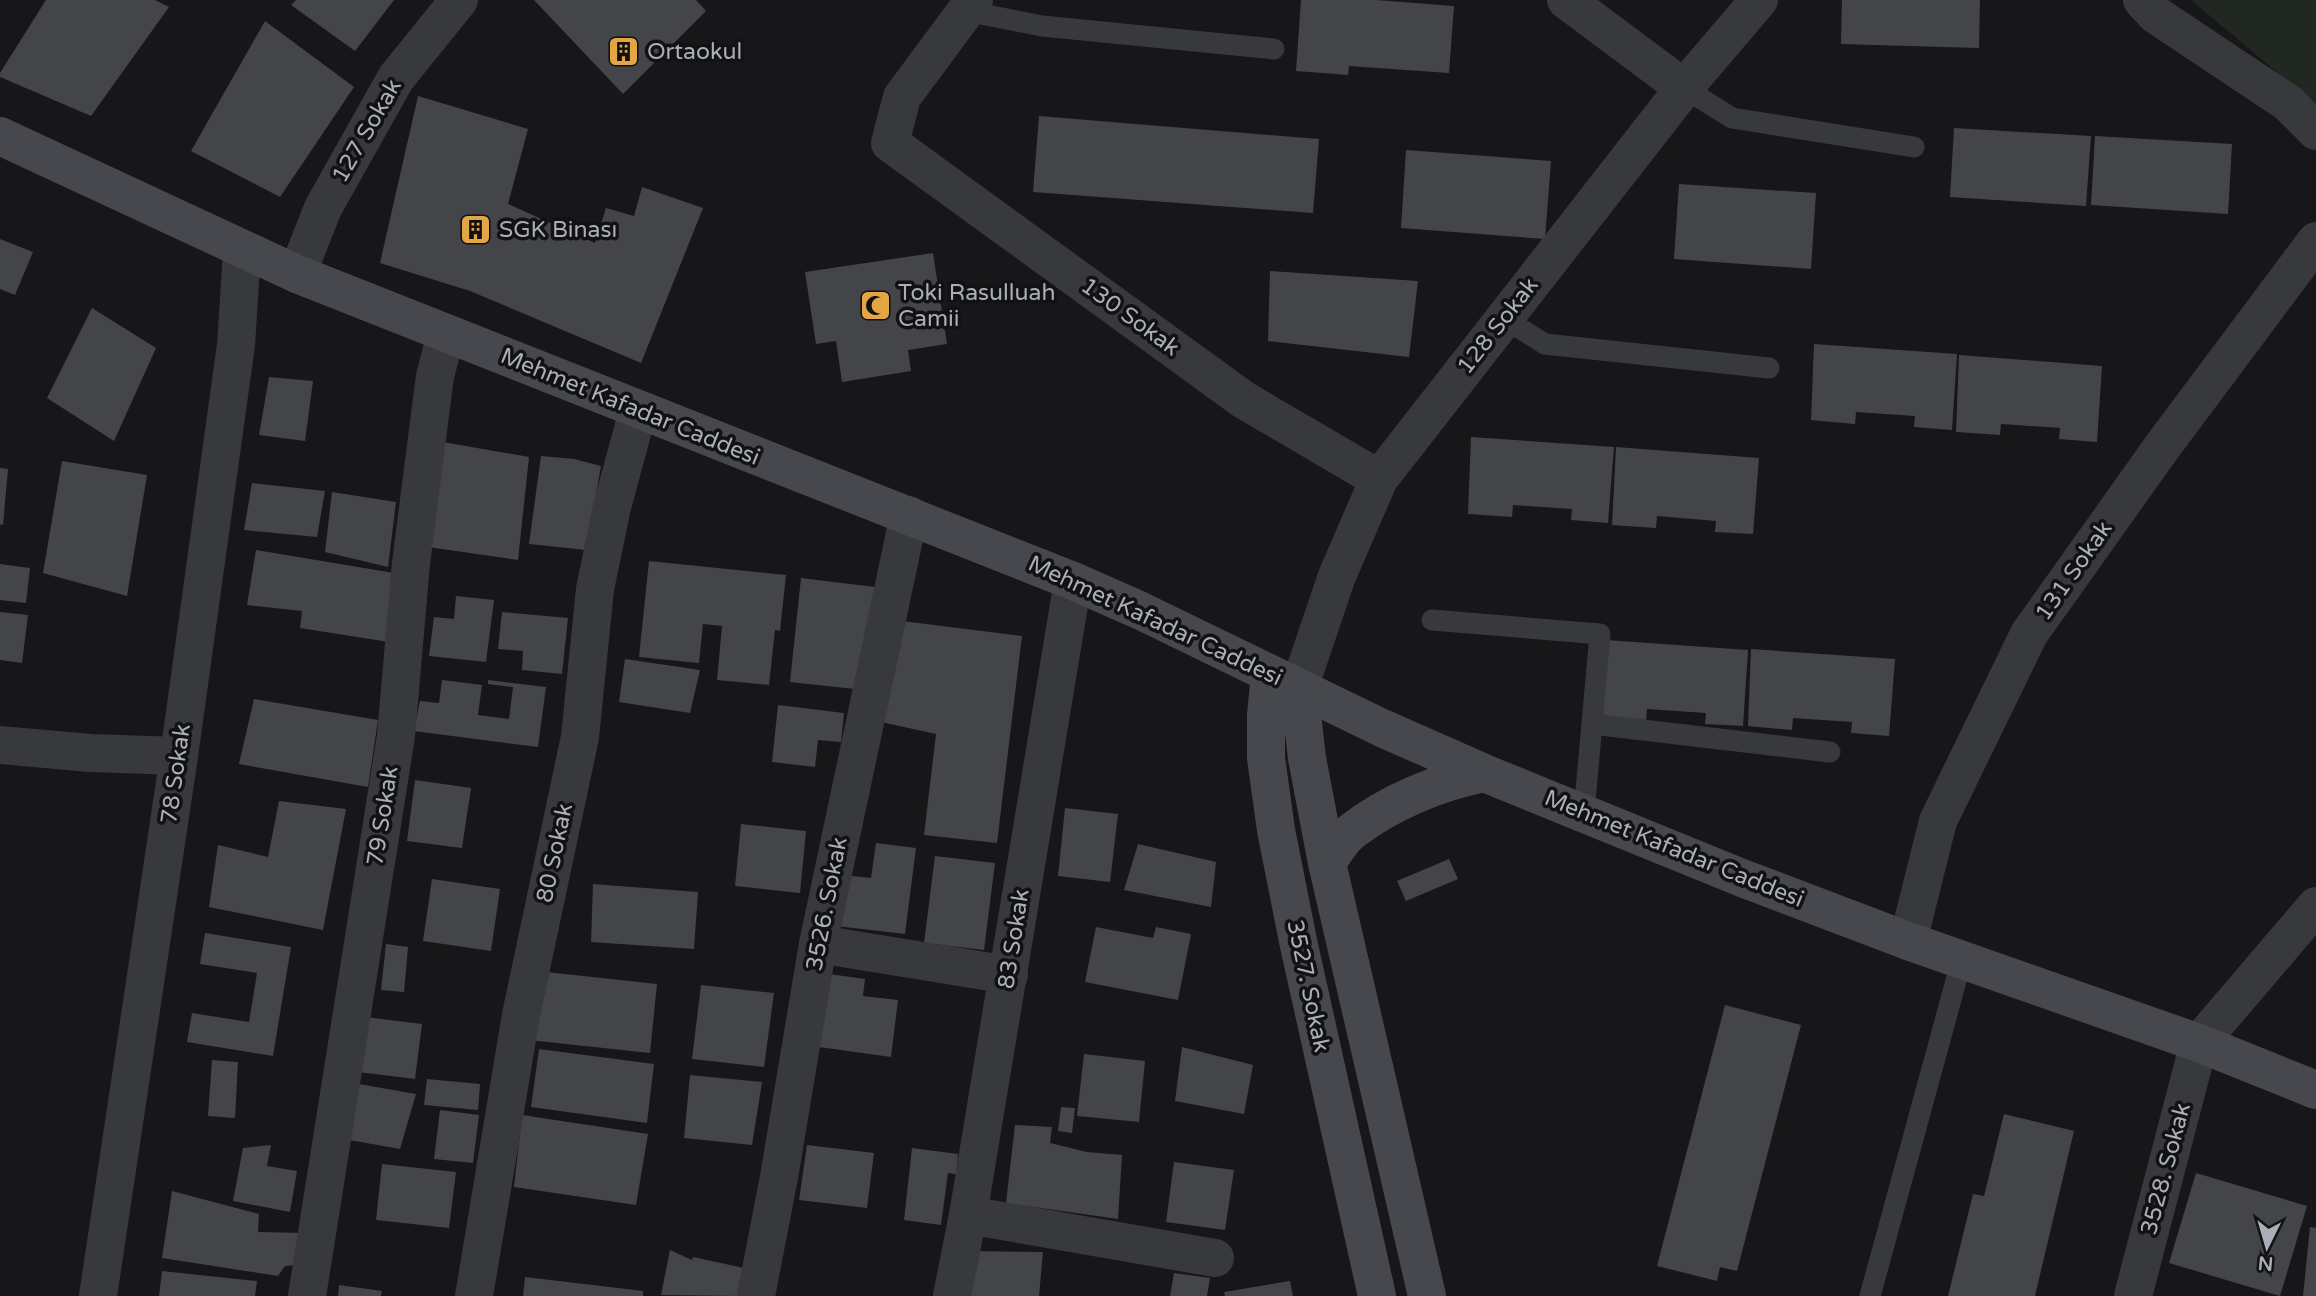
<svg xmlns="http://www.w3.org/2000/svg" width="2316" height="1296" viewBox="0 0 2316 1296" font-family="'Varela Round',sans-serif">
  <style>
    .green { fill: #212822 }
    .building { fill: #444549 }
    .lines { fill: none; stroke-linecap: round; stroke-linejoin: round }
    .lane { stroke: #38393d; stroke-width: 21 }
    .street { stroke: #38393d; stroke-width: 38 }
    .secondary { stroke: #46484d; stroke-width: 38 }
    .labels { text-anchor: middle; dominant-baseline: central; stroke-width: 7; stroke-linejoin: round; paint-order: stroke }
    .poi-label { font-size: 23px; fill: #aaafb7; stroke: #121214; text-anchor: start }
    .street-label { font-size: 23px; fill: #aaafb7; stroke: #121214 }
  </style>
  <rect width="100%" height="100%" fill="#171719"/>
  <path class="green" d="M2191 0H2316V105Z"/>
  <g class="building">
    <path d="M46 0H155L169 7 91 116 0 77V73Z"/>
    <path d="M296 0H394L355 51 291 5Z"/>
    <path d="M534 0H696L706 11 623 94Z"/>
    <path d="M1301 0H1376L1454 6 1449 73 1349 66 1348 75 1296 71Z"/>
    <path d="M1842 0H1980L1979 48 1841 44Z"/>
    <path d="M265 21 354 87 280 197 191 151Z"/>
    <path d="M418 96 528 129 508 204 595 243 606 208 634 216 642 187 703 208 641 363 470 291 380 263Z"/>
    <path d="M1039 116 1319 139 1313 213 1033 192Z"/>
    <path d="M1954 128 2091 136 2086 206 1950 197Z"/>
    <path d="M2095 136 2232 144 2228 214 2091 205Z"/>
    <path d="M1406 150 1551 161 1545 239 1401 228Z"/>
    <path d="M1679 184 1816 193 1811 269 1674 259Z"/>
    <path d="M0 239 33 252 15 295 0 289Z"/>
    <path d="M933 253 947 344 908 350 911 371 842 382 836 341 816 344 805 272Z"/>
    <path d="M1270 271 1418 281 1409 357 1268 341Z"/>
    <path d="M92 308 156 348 114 441 47 398Z"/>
    <path d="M1814 344 1957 354 1952 430 1914 427 1915 416 1856 412 1855 424 1811 420Z"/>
    <path d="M1959 355 2102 366 2097 442 2059 439 2060 428 2001 424 2000 435 1956 432Z"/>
    <path d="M269 377 313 381 305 441 259 435Z"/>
    <path d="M1471 437 1614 447 1608 523 1571 520 1572 509 1513 505 1512 517 1468 514Z"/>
    <path d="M437 441 529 457 518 560 428 547Z"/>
    <path d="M1616 447 1759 458 1753 534 1715 532 1716 521 1657 516 1656 528 1612 525Z"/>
    <path d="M541 456 574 459 601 466 586 550 529 544Z"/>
    <path d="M62 461 147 475 127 596 43 573Z"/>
    <path d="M0 468 8 469 3 525 0 524Z"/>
    <path d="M252 483 325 491 317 537 244 530Z"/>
    <path d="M332 492 396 502 388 567 325 552Z"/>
    <path d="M256 550 394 573 389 642 300 628 302 611 247 605Z"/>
    <path d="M649 561 786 575 780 631 775 630 769 685 717 680 722 626 703 624 699 663 639 657Z"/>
    <path d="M0 564 30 568 26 603 0 600Z"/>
    <path d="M801 578 875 587 864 690 790 682Z"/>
    <path d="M456 596 494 600 486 662 429 656 434 617 454 619Z"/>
    <path d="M0 612 28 615 22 663 0 660Z"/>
    <path d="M502 612 568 618 562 674 522 670 523 651 498 649Z"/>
    <path d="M894 620 1022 636 997 843 924 835 936 734 881 722Z"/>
    <path d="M1606 640 1748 650 1743 726 1705 724 1706 713 1647 709 1646 720 1602 717Z"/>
    <path d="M1751 649 1895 659 1889 736 1851 733 1852 722 1793 718 1792 730 1748 726Z"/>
    <path d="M625 659 700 670 690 713 619 702Z"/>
    <path d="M442 680 482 685 478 715 509 719 513 687 488 684V680L546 687 538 747 414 731 420 701 439 703Z"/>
    <path d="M254 699 378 720 368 787 239 764Z"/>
    <path d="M778 705 844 713 841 742 818 740 815 767 772 762Z"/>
    <path d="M415 780 471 788 462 848 407 841Z"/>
    <path d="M279 801 346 809 323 930 209 907 218 845 268 857Z"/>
    <path d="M1065 808 1118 814 1110 882 1058 876Z"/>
    <path d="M741 824 806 831 800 893 735 886Z"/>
    <path d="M876 843 916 848 905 934 836 926 843 875 871 878Z"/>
    <path d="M1138 844 1216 862 1211 907 1124 890Z"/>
    <path d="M935 856 995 863 984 950 924 943Z"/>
    <path d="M1449 859 1458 879 1406 901 1397 881Z"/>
    <path d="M432 879 500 889 491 951 423 941Z"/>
    <path d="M593 884 698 892 694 949 591 942Z"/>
    <path d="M1096 927 1153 938 1156 927 1191 934 1178 1000 1085 982Z"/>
    <path d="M205 933 291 947 273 1056 187 1042 192 1013 249 1022 257 973 200 964Z"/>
    <path d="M386 944 408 947 404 992 381 990Z"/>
    <path d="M537 971 657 984 650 1053 529 1040Z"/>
    <path d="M829 974 865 979 863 996 898 1000 891 1057 819 1047Z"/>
    <path d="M701 985 774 993 764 1067 692 1059Z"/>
    <path d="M1725 1005 1801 1025 1737 1271 1720 1267 1717 1281 1657 1266Z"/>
    <path d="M365 1017 422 1024 415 1079 358 1072Z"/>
    <path d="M1182 1047 1253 1065 1244 1114 1175 1101Z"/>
    <path d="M539 1049 654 1064 647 1123 531 1107Z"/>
    <path d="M1084 1054 1145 1061 1139 1122 1077 1116Z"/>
    <path d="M212 1060 238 1062 235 1118 208 1116Z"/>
    <path d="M690 1075 762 1082 752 1145 684 1138Z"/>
    <path d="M427 1079 480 1084 478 1110 424 1105Z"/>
    <path d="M353 1083 416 1094 400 1149 344 1139Z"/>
    <path d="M1061 1107 1075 1108 1072 1133 1058 1131Z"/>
    <path d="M440 1110 479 1115 473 1163 434 1159Z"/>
    <path d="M2004 1114 2074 1131 2035 1296H1948L1973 1194 1984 1196Z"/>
    <path d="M522 1115 648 1134 636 1205 514 1187Z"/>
    <path d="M1015 1125 1052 1127 1050 1143 1087 1152 1122 1155 1118 1219 1006 1203Z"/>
    <path d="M271 1145 267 1166 297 1171 290 1212 233 1201 243 1148Z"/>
    <path d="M807 1145 874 1153 867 1208 799 1200Z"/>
    <path d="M912 1148 958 1154 956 1174 948 1173 941 1225 904 1220Z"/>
    <path d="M1174 1162 1234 1170 1225 1230 1166 1222Z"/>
    <path d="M382 1164 456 1172 449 1228 376 1220Z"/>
    <path d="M2196 1173 2307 1206 2280 1296 2169 1263Z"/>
    <path d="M172 1191 259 1214 258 1232 303 1233 298 1265 285 1266 278 1276 162 1258Z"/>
    <path d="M2310 1227 2316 1228V1296H2303Z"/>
    <path d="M670 1250 692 1260 693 1257 744 1268 738 1296 661 1295Z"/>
    <path d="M968 1251 1043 1252 1039 1296H964Z"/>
    <path d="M162 1271 257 1281 255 1296H159Z"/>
    <path d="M1174 1273 1210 1278 1207 1296H1170Z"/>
    <path d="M525 1277 643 1291V1296H523Z"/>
    <path d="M1290 1281 1293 1296H1225L1224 1292Z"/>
    <path d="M339 1285 382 1291 381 1296H338Z"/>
  </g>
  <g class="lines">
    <g class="lane">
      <path d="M966 11 1042 26 1274 49"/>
      <path d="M1684 88 1732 118 1914 147"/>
      <path d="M1503 318 1545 344 1769 368"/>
      <path d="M1432 620 1600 634 1584 813"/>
      <path d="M1592 724 1830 752"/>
      <path d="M1870 1296 1962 959"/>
    </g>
    <g class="street">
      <path d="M974 0 902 97 890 143 1244 400 1379 479"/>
      <path d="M1566 0 1684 88"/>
      <path d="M2142 0 2156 15 2288 103 2316 131"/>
      <path d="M297 274 323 208 396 78 459 0"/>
      <path d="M1299 688 1337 576 1379 479 1684 88 1759 0"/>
      <path d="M0 745 90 753 179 756"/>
      <path d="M1908 941 1938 821 2029 634 2162 447 2316 241"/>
      <path d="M818 944 1009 975"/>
      <path d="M968 1215 1215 1258"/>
      <path d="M98 1296 179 756 236 345 242 250"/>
      <path d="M307 1296 396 736 411 563 435 376 446 334"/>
      <path d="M474 1296 521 1015 580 737 595 589 612 507 638 411"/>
      <path d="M756 1296 779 1177 818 944 909 515"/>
      <path d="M952 1296 968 1215 1073 581"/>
      <path d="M2133 1296 2199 1043 2316 906"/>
    </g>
    <g class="secondary">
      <path d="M0 136 297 274 1073 581 1139 610 1382 728 1484 773 1742 878 1908 941 2199 1043 2316 1090"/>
      <path d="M1270 674 1266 715V758L1276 830 1298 941 1377 1296"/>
      <path d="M1299 688 1307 758 1327 863 1427 1296"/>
      <path d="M1327 863C1334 853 1341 840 1351 832 1388 803 1438 782 1484 773"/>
    </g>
  </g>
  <defs>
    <symbol id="building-square" viewBox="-11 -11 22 22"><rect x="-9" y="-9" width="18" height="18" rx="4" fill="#e4a644" stroke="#121214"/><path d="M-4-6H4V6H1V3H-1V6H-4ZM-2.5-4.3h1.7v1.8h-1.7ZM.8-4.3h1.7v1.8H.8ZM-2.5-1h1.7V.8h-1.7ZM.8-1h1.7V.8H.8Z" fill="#111"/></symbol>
    <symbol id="mosque-square" viewBox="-11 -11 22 22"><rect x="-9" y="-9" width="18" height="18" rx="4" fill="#e4a644" stroke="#121214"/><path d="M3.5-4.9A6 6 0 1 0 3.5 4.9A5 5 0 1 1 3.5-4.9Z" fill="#111"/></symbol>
  </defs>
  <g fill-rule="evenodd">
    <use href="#building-square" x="606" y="34" width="35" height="35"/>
    <use href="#building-square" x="458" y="212" width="35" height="35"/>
    <use href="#mosque-square" x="858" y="288" width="35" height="35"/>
  </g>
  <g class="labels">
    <g class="poi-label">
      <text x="647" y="52">Ortaokul</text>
      <text x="499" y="230">SGK Binası</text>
      <text x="898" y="293">Toki Rasulluah<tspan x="898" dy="26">Camii</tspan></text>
    </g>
    <g class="street-label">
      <text transform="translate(367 131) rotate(-60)">127 Sokak</text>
      <text transform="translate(1130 317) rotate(36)">130 Sokak</text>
      <text transform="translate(1498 326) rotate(-52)">128 Sokak</text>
      <text transform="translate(630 407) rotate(22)">Mehmet Kafadar Caddesi</text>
      <text transform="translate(2074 571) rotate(-55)">131 Sokak</text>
      <text transform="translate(1155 621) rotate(25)">Mehmet Kafadar Caddesi</text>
      <text transform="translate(176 774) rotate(-82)">78 Sokak</text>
      <text transform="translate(383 816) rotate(-81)">79 Sokak</text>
      <text transform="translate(1674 849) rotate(22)">Mehmet Kafadar Caddesi</text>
      <text transform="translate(555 853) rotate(-78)">80 Sokak</text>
      <text transform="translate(827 904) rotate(-79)">3526. Sokak</text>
      <text transform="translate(1014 939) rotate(-81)">83 Sokak</text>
      <text transform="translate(1308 986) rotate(78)">3527. Sokak</text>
      <text transform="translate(2166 1169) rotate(-75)">3528. Sokak</text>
    </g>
  </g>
  <g transform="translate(2267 1247) rotate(185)" stroke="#121214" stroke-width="5" paint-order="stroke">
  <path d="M0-5L12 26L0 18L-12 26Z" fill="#aaafb7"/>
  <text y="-10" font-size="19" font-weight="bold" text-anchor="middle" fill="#aaafb7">N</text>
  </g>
</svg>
